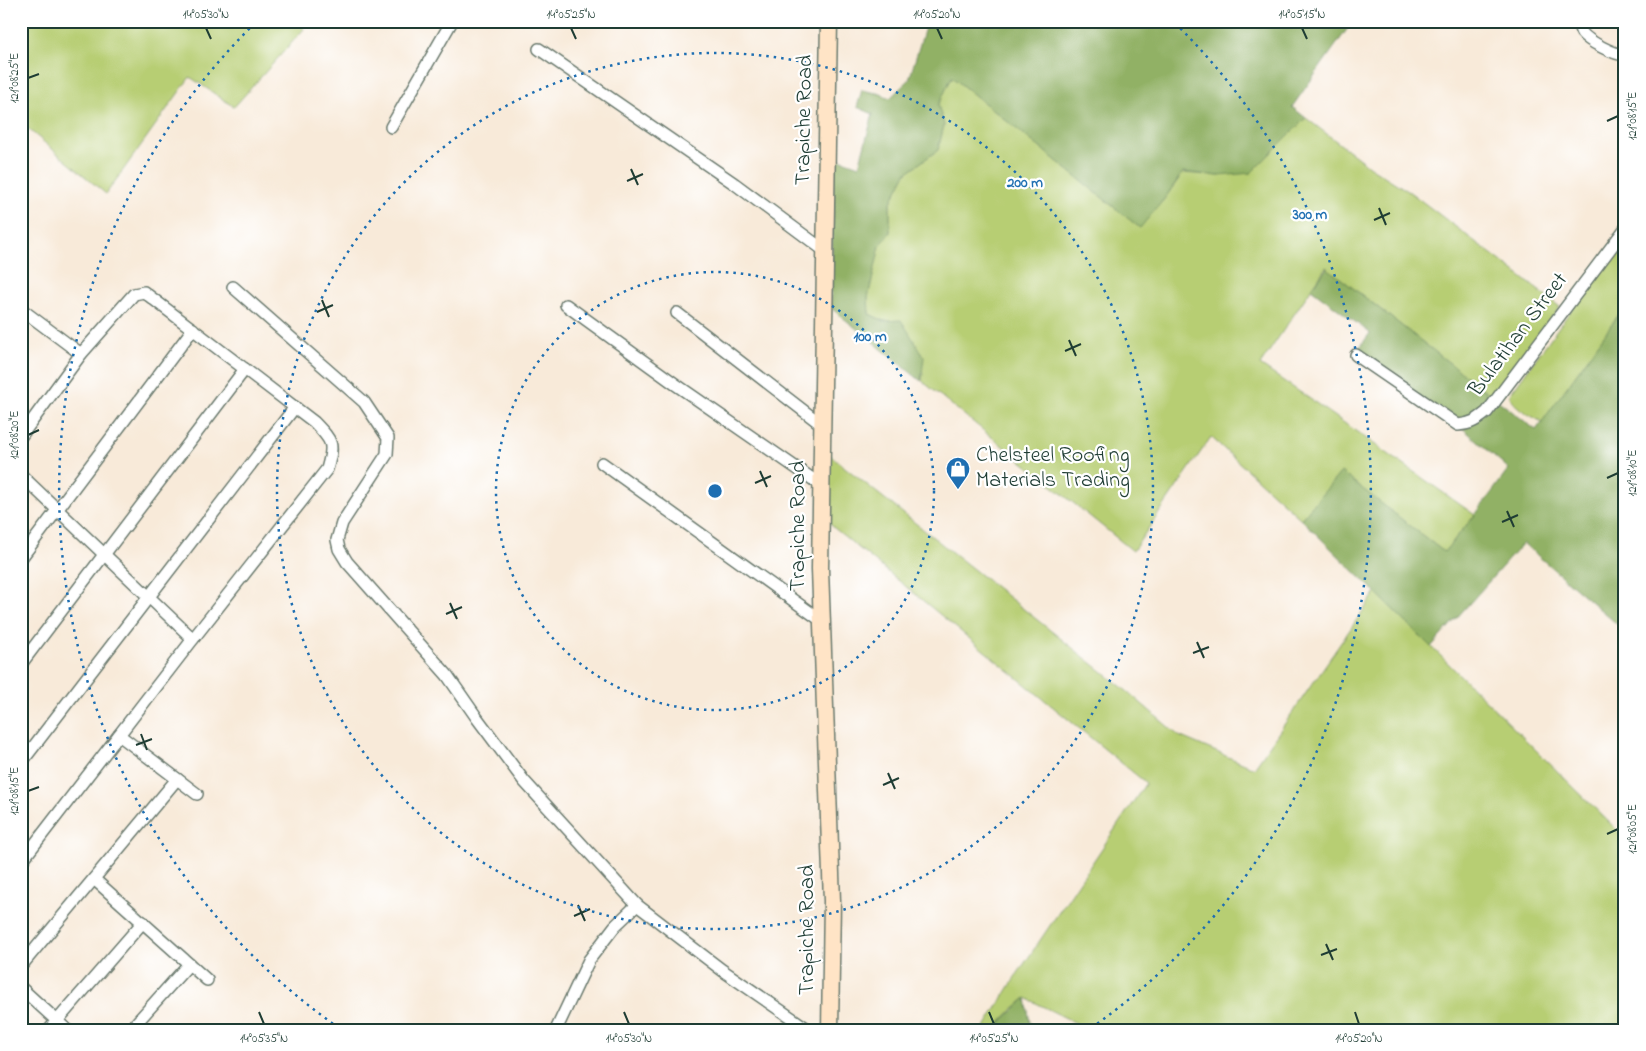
<svg xmlns="http://www.w3.org/2000/svg" width="1646" height="1051" viewBox="0 0 1646 1051" font-family="'Indie Flower',sans-serif">
  <style>
    .green { fill: #b7ce73; stroke: #6b8654 }
    .forest { fill: #91b165; stroke: #58774c }
    .lines { fill: none; stroke-linecap: round; stroke-linejoin: round }
    .street-casing { stroke: #6b7a6e; stroke-width: 14 }
    .secondary-casing { stroke: #6b7a6e; stroke-width: 19 }
    .street { stroke: #fff; stroke-width: 11 }
    .secondary { stroke: #ffe4c6; stroke-width: 16 }
    .ticks { fill: none; stroke: #1f3d34; stroke-width: 2 }
    .ring { fill: none; stroke: #1f6fb2; stroke-width: 2.5; stroke-dasharray: 2.5 5 }
    .labels { text-anchor: middle; dominant-baseline: central; stroke-width: 4.5; stroke-linejoin: round; paint-order: stroke }
    .street-label { font-size: 22px; fill: #1f3d34; stroke: #fff }
    .poi-label { font-size: 22px; fill: #1f3d34; stroke: #fff; text-anchor: start }
    .centre { fill: #1f6fb2; stroke: #fff; stroke-width: 2.5 }
    .ring-label { font-size: 15px; text-anchor: middle; font-weight: bold; fill: #1f6fb2; stroke: #fff; stroke-width: 4.5; stroke-linejoin: round; paint-order: stroke }
    .neatline { fill: none; stroke: #1f3d34; stroke-width: 2 }
    .ticks-label { font-size: 12px; text-anchor: middle; fill: #1f3d34 }
  </style>
  <rect width="100%" height="100%" fill="#fff"/>
  <filter id="ink" filterUnits="userSpaceOnUse"><feTurbulence type="fractalNoise" baseFrequency=".02" numOctaves="2"/><feDisplacementMap in="SourceGraphic" scale="10" xChannelSelector="R" yChannelSelector="G"/><feConvolveMatrix kernelMatrix="1 2 1 2 8 2 1 2 1" color-interpolation-filters="sRGB"/></filter>
  <filter id="wash" filterUnits="userSpaceOnUse"><feTurbulence type="fractalNoise" baseFrequency=".0096" numOctaves="4" result="noise"/><feDisplacementMap in="SourceGraphic" scale="20" xChannelSelector="R" yChannelSelector="G"/><feGaussianBlur stdDeviation="1.12" result="paint"/><feColorMatrix in="noise" values="0 0 0 0 0 0 0 0 0 0 0 0 0 0 0 0 0 1.4 0 .05"/><feComposite in="paint" operator="in"/></filter>
  <g filter="url(#wash)">
    <rect width="100%" height="100%" fill="#f8ead9"/>
    <g class="green">
      <path d="M21 21H297L304 29 234 107 190 77 106 194 21 123Z"/>
      <path d="M952 77 1139 227 1165 198 1183 173 1219 176 1252 171 1306 118 1370 167 1411 193 1502 262 1560 307 1493 397 1326 267 1260 365 1313 401 1475 515 1444 552 1341 473 1301 519 1211 437 1133 551 922 381 923 373 884 321 869 314 868 297 880 246 890 232V204L906 173 938 150 944 125 938 105Z"/>
      <path d="M1622 244H1625V306L1542 422C1533 417 1509 405 1510 394L1617 247Z"/>
      <path d="M822 449 1128 692 1179 736 1254 768 1376 592 1625 838V1030H1090L1026 998 1012 1010 993 1030H983L1018 973 1146 783 833 527 821 511Z"/>
    </g>
    <g class="forest">
      <path d="M927 21H1353L1292 107 1306 118 1251 173 1219 176 1183 172 1165 198 1140 228 952 77 938 105 944 125 938 150 906 173 890 204V232L880 246 868 297 869 314 884 321 901 320 924 357 921 381 831 308 834 157 859 166 873 114 857 107 862 90 881 94 890 98 909 80Z"/>
      <path d="M1327 268 1536 430 1625 306V631L1523 543 1431 647 1301 519 1341 472 1444 552 1475 515 1509 469 1459 425 1355 354 1370 333 1311 289Z"/>
      <path d="M1026 998 1031 1030H993L997 1026Z"/>
    </g>
  </g>
  <g filter="url(#ink)">
    <g class="lines">
      <defs>
        <g id="street">
          <path d="M1578 21C1579 25 1580 30 1582 33 1589 42 1615 55 1625 55"/>
          <path d="M539 49 735 184 825 251"/>
          <path d="M391 127 452 21"/>
          <path d="M233 287 364 402 388 438 387 454 342 523 337 540 339 549 347 562 447 675 477 718 524 781 637 905 722 970 809 1030"/>
          <path d="M566 305 675 384 821 485"/>
          <path d="M21 309 81 354"/>
          <path d="M677 313 822 425"/>
          <path d="M1356 355 1458 425C1471 424 1477 420 1487 412L1625 229"/>
          <path d="M21 436 81 354 134 294 144 292 314 422C332 441 335 443 327 469L193 639 21 862"/>
          <path d="M602 463 822 621"/>
          <path d="M21 475 193 639"/>
          <path d="M21 558 193 329"/>
          <path d="M21 664 245 369"/>
          <path d="M119 735 197 794"/>
          <path d="M21 763 295 407"/>
          <path d="M94 879 207 980"/>
          <path d="M21 966 177 779"/>
          <path d="M21 988 67 1030"/>
          <path d="M49 1030 143 922"/>
          <path d="M130 1030 189 964"/>
          <path d="M556 1030 589 960 615 926 637 905"/>
        </g>
        <path id="secondary" d="M829 21 820 569 832 901 830 1030"/>
      </defs>
      <use href="#street" class="street-casing"/>
      <use href="#secondary" class="secondary-casing"/>
      <use href="#street" class="street"/>
      <use href="#secondary" class="secondary"/>
    </g>
  </g>
  <path class="ticks" d="M206 28 211 39M571 28 576 39M937 28 942 39M1302 28 1307 39M28 78 39 74M1607 121 1618 116M631 169 638 185M627 181 643 174M1379 208 1386 225M1374 220 1390 213M322 300 329 317M317 312 333 305M1069 340 1076 356M1065 351 1081 344M28 435 39 430M760 471 767 487M1607 478 1618 473M755 483 771 476M1507 511 1514 527M1502 522 1518 515M450 603 457 619M446 614 462 607M1197 642 1204 658M1193 653 1209 647M141 734 147 750M136 745 152 739M888 773 895 789M883 785 899 778M28 791 39 787M1607 834 1618 829M578 905 585 921M574 916 590 909M1326 944 1333 960M1321 955 1337 949M259 1012 264 1024M624 1012 629 1024M989 1012 994 1024M1355 1012 1359 1024"/>
  <g class="ring">
    <circle cx="715" cy="491" r="219"/>
    <circle cx="715" cy="491" r="438"/>
    <path d="M339 1028A656 656 0 0 1 255 23M1175 23A656 656 0 0 1 1091 1028"/>
  </g>
  <defs>
    <symbol id="shop-pin" viewBox="-11 -11 22 30"><path d="M0 17L-7.5 6A9.5 9.5 0 1 1 7.5 6Z" fill="#1f6fb2" stroke="#fff"/><path d="M-5-2.5h2.3a2.7 3.5 0 0 1 5.4 0H5L5.5 6h-11ZM-1.5-2.5h3a1.5 2.3 0 0 0-3 0Z" fill="#fff"/></symbol>
  </defs>
  <g fill-rule="evenodd">
    <use href="#shop-pin" x="944" y="455" width="28" height="38"/>
  </g>
  <g class="labels">
    <g class="street-label">
      <text transform="translate(805 120) rotate(-89)">Trapiche Road</text>
      <text transform="translate(1519 335) rotate(-53)">Bulatihan Street</text>
      <text transform="translate(799 526) rotate(-90)">Trapiche Road</text>
      <text transform="translate(808 930) rotate(-90)">Trapiche Road</text>
    </g>
    <g class="poi-label">
      <text x="976" y="456">Chelsteel Roofing<tspan x="976" dy="25">Materials Trading</tspan></text>
    </g>
  </g>
  <circle cx="715" cy="491" r="8" class="centre"/>
  <g class="ring-label">
    <text x="1025" y="187">200 m</text>
    <text x="1310" y="219">300 m</text>
    <text x="870" y="341">100 m</text>
  </g>
  <rect width="1646" height="1051" fill="none" stroke="#fff" stroke-width="55"/>
  <rect x="28" y="28" width="1590" height="996" class="neatline"/>
  <g class="ticks-label">
    <text x="206" y="18">14°05'30"N</text>
    <text x="571" y="18">14°05'25"N</text>
    <text x="937" y="18">14°05'20"N</text>
    <text x="1302" y="18">14°05'15"N</text>
    <text transform="translate(14 78) rotate(-90)" y="4">121°08'25"E</text>
    <text transform="translate(1632 116) rotate(-90)" y="4">121°08'15"E</text>
    <text transform="translate(14 435) rotate(-90)" y="4">121°08'20"E</text>
    <text transform="translate(1632 473) rotate(-90)" y="4">121°08'10"E</text>
    <text transform="translate(14 791) rotate(-90)" y="4">121°08'15"E</text>
    <text transform="translate(1632 829) rotate(-90)" y="4">121°08'05"E</text>
    <text x="264" y="1042">14°05'35"N</text>
    <text x="629" y="1042">14°05'30"N</text>
    <text x="994" y="1042">14°05'25"N</text>
    <text x="1359" y="1042">14°05'20"N</text>
  </g>
</svg>
